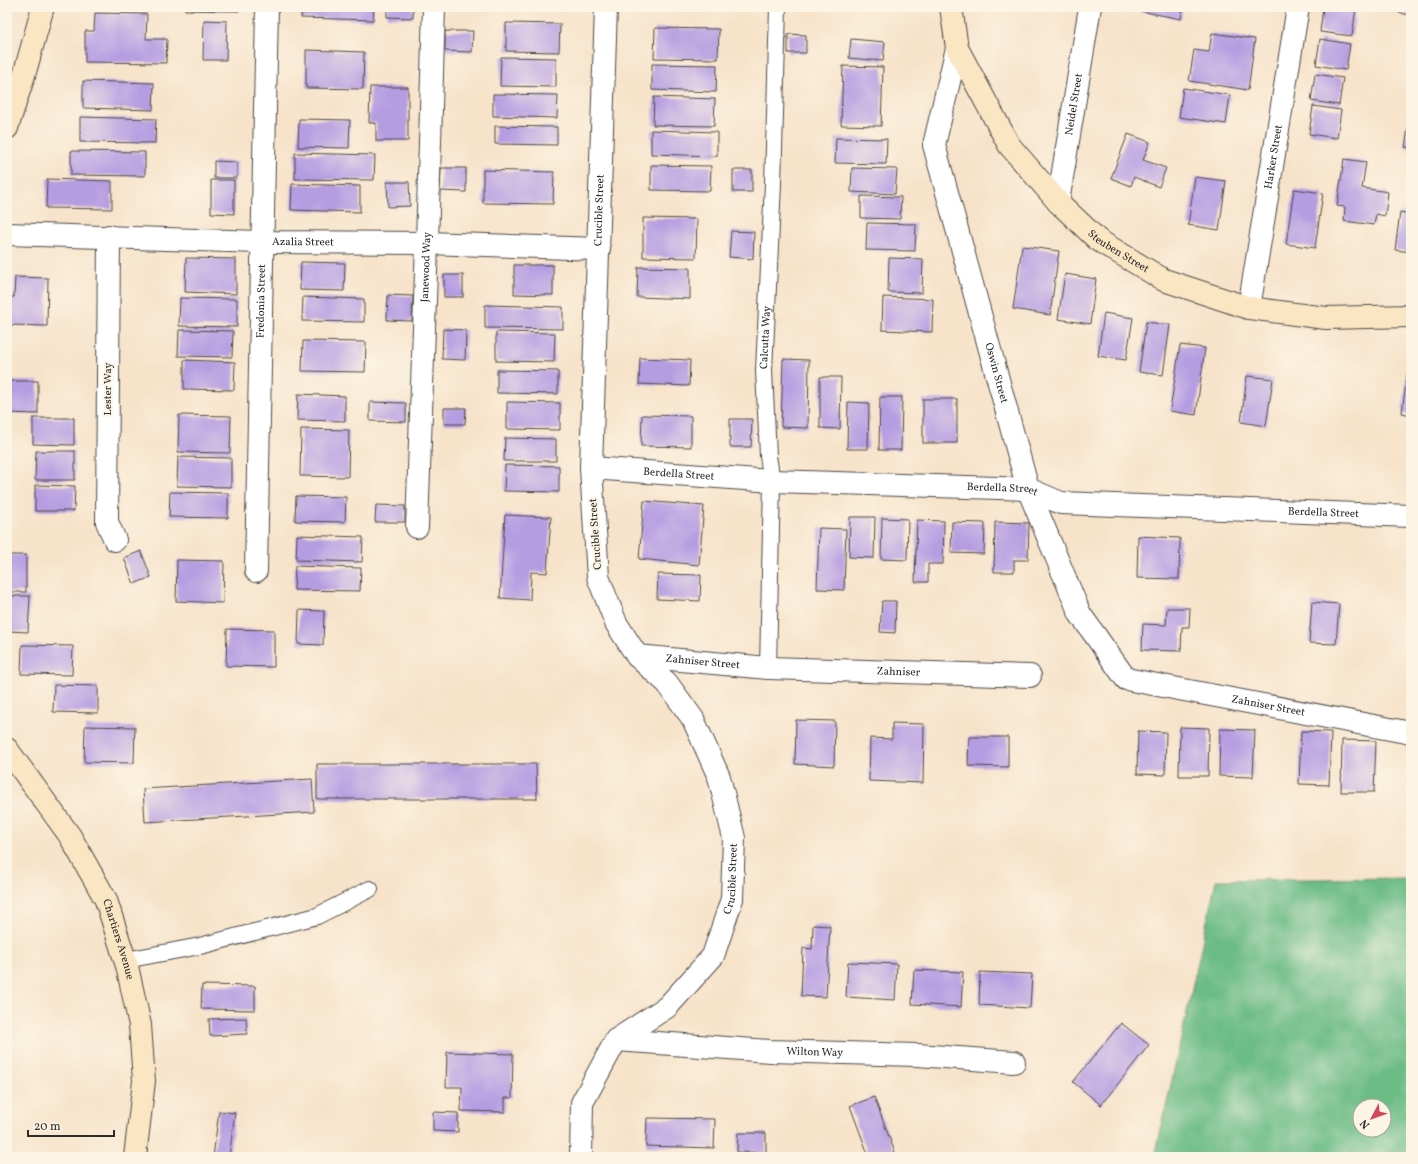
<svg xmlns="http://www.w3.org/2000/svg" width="1418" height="1164" viewBox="0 0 1418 1164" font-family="Vollkorn,serif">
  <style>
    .forest { fill: #6cbc86; stroke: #4c7458; fill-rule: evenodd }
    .building { fill: #b59de2 }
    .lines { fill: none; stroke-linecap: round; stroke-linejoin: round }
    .lane-casing { stroke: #4a4743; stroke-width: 18 }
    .street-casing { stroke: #4a4743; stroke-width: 24 }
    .secondary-casing { stroke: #4a4743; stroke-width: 24 }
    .lane { stroke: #fff; stroke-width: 16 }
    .street { stroke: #fff; stroke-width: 22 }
    .secondary { stroke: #fbe6c4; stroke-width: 22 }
    .labels { text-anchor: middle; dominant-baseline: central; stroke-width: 4; stroke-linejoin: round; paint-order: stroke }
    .street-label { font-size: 11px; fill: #2b2b2b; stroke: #fcf5e5 }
  </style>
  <rect width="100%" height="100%" fill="#fcf5e5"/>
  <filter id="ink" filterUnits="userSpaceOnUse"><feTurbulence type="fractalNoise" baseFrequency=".025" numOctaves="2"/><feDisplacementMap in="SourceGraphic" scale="8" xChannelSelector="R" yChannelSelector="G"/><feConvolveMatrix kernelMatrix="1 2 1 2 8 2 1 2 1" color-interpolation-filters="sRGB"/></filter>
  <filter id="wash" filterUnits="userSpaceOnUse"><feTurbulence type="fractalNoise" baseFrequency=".012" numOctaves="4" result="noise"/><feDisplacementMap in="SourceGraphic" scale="16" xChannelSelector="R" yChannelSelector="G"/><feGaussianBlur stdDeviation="0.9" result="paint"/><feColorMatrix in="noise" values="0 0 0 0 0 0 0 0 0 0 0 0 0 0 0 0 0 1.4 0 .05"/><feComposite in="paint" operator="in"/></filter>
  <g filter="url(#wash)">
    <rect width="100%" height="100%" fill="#f7e3ca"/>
    <path class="forest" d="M1411 878V1157H1155L1216 880ZM1360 1106H1384V1130H1360Z"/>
    <g id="blocks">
      <g class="building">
        <path d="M86 7H155V10L86 8Z"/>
        <path d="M185 7H239V11L185 10Z"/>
        <path d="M302 7H374L373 20 301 18Z"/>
        <path d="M387 7H413V18L387 17Z"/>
        <path d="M1120 7H1183L1181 19Z"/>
        <path d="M1323 7 1356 8 1352 36 1320 32Z"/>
        <path d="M1400 7H1411V15L1399 13Z"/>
        <path d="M95 13 147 14 146 39H167L166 63 85 62V31H94Z"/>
        <path d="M204 20 227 21 226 60H203Z"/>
        <path d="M506 23 560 24 559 52 506 51Z"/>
        <path d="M655 28 719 29 718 59 654 58Z"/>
        <path d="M445 31H473L472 52 445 51Z"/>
        <path d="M1212 33 1255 39 1248 90 1189 81 1194 50 1209 52Z"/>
        <path d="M788 34 806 35V53H788Z"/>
        <path d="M851 39 885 42 883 61 849 58Z"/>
        <path d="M1320 39 1350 44 1346 70 1316 65Z"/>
        <path d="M306 50 364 52 363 89 306 88Z"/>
        <path d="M501 57 556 58V87L500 86Z"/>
        <path d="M652 64 717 65 716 92 652 90Z"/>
        <path d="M843 66 883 67 881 126 841 125Z"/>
        <path d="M1315 74 1343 78 1339 105 1311 101Z"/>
        <path d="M83 81 154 83 153 110 83 108Z"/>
        <path d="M370 87H408V141H376V123H369Z"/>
        <path d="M1183 88 1230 95 1226 124 1179 117Z"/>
        <path d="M493 94 558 95 557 118 493 116Z"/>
        <path d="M654 97 715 99 714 126 653 125Z"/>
        <path d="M1313 106 1341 110 1337 138 1309 134Z"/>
        <path d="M80 117 156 119 155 143 80 142Z"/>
        <path d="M299 119 350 120 349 148 298 147Z"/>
        <path d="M1409 122H1411V148L1405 147Z"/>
        <path d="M495 126 557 127V145L495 144Z"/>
        <path d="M651 130 717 132V156L651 154Z"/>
        <path d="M1128 134 1150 142 1143 160 1166 168 1159 187 1134 177 1131 186 1111 178Z"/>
        <path d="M836 138 887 139 886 164 835 163Z"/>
        <path d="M71 151 145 152V176L71 175Z"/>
        <path d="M295 153 375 155 374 180 295 179Z"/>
        <path d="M1344 159 1366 162 1362 188 1388 192 1385 216 1376 214 1374 225 1344 221 1345 207 1337 206Z"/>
        <path d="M214 161 237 162V178H214Z"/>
        <path d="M651 165 711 166 710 191 651 190Z"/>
        <path d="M441 168H466V192L440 191Z"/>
        <path d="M852 168 897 169 895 194 851 192Z"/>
        <path d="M483 170 554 172 553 204 483 203Z"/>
        <rect x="733" y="170" width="19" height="22"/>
        <path d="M1195 177 1226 181 1219 230 1188 225Z"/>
        <path d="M47 179 112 181V209L46 208Z"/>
        <path d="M211 180H234V214L211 213Z"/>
        <path d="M387 182H409L410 206 388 207Z"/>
        <path d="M292 184 360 186V212L291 210Z"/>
        <path d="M1294 189 1323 193 1315 248 1286 244Z"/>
        <path d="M861 196 901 197 900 219 861 218Z"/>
        <path d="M1400 212 1411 214V252L1395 250Z"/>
        <path d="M643 218 697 219 696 258 643 257Z"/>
        <path d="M867 223 916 224 915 251 866 250Z"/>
        <path d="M731 231 754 232 753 259 729 257Z"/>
        <path d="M1022 246 1059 251 1050 315 1013 309Z"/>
        <path d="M186 258 236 259V294L185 292Z"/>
        <path d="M889 258 923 259 922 293 888 292Z"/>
        <path d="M301 262 345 263 344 291 300 290Z"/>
        <path d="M514 265H553V295L514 294Z"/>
        <path d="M638 267 690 268V299L637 297Z"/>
        <path d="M1065 274 1096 279 1090 324 1058 319Z"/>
        <rect x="444" y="275" width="19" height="22"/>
        <path d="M15 277 48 278 47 326 7 325V297H14Z"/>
        <path d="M388 295 413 296 412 321 387 320Z"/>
        <path d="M303 297 364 299V322L302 321Z"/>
        <path d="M883 297 933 299 932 332 882 330Z"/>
        <path d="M180 298 237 299V327L179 326Z"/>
        <path d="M485 305 563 307V329L485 328Z"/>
        <path d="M1104 313 1133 318 1126 360 1098 356Z"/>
        <path d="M1146 322 1170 325 1163 375 1139 372Z"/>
        <path d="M443 329 466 330 465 360 442 359Z"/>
        <path d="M179 330 233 331 232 357 178 356Z"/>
        <path d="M496 332 555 333 554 362 496 361Z"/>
        <path d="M303 341 366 342 365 372 302 371Z"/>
        <path d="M1180 345 1205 348 1196 415 1170 411Z"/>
        <path d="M640 358 690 360 689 386 639 384Z"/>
        <path d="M783 359 809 360 808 428 781 427Z"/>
        <path d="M184 360 235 362 234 390 184 389Z"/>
        <path d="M1408 367H1411V415L1402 413Z"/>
        <path d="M497 370 558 371V394L497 393Z"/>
        <path d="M1247 376 1273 379 1266 426 1241 422Z"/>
        <path d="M820 377H841L840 429 820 428Z"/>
        <path d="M7 381H38V414L7 413Z"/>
        <path d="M298 394 345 396V421L297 420Z"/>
        <path d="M880 397H902L901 450H879Z"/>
        <rect x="923" y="399" width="34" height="44"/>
        <path d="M370 402 406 403V422L370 421Z"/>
        <path d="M507 402 560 403V430L507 429Z"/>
        <path d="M848 402 869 403 868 449H847Z"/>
        <path d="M444 408H466L465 424H444Z"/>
        <path d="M179 415 231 416 230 453 178 452Z"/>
        <path d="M642 415 691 416V447L641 446Z"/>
        <path d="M33 418H74V445L33 444Z"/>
        <path d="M730 419H752L751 447H730Z"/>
        <path d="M301 429 349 430 348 477 300 476Z"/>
        <path d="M505 438 556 439V461H504Z"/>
        <path d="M36 451H75V480H35Z"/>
        <path d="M178 457 231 458V487L177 486Z"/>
        <path d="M505 465 559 466V492L504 491Z"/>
        <path d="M35 485 75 486 74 511H35Z"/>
        <path d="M170 492 228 493V518L169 517Z"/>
        <path d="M296 496 346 497 345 522 295 521Z"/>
        <path d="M644 501 704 506 699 565 639 559Z"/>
        <path d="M376 505 405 506V522H375Z"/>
        <path d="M505 515 551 517 547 573 531 572 530 600 500 598Z"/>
        <path d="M850 517H875L874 558 849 557Z"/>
        <path d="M882 518 908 519 907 560 881 559Z"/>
        <path d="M917 520 944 521 943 564H928V582H915Z"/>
        <path d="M952 522 985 523 984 554 951 553Z"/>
        <path d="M995 522 1029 523 1028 560H1014V572H994Z"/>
        <path d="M819 528 846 529 844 590 817 589Z"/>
        <path d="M297 535 363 537 362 562 296 560Z"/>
        <path d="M1138 536 1180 538 1179 579 1137 578Z"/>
        <path d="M141 551 151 577 134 584 124 558Z"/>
        <rect x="7" y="555" width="19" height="37"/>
        <path d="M177 560 224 561 223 603 176 601Z"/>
        <path d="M295 566 361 568 360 591 294 590Z"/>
        <path d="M658 574 701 575 700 601 657 599Z"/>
        <path d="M7 596H30L28 632 7 631Z"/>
        <path d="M882 601H896L895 633 880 632Z"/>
        <path d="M1312 602 1339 604 1336 644 1309 643Z"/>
        <path d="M1167 608H1190L1189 627H1182L1181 651 1142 650 1143 624 1166 625Z"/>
        <path d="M299 610 324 611 323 645 298 644Z"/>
        <path d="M227 629 274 630V667L226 666Z"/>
        <path d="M22 645 73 646 72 675 21 674Z"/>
        <path d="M54 685 98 686V713L53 712Z"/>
        <path d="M796 720 835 721 834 766 795 764Z"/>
        <path d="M892 723 924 724 923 783 869 781 870 738 892 739Z"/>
        <path d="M85 726 135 727 134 763 84 762Z"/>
        <path d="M1180 727 1209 728 1208 776H1179Z"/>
        <path d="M1220 729 1255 730 1253 777 1219 776Z"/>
        <path d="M1138 731 1166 732 1165 775 1137 774Z"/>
        <path d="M1301 731 1331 732 1329 785 1299 784Z"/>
        <path d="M969 737H1008V767L968 766Z"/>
        <path d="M1342 740 1376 741 1374 792H1341Z"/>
        <path d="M317 764H536L537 799H317Z"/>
        <path d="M312 779 314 812 145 822 143 789Z"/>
        <path d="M813 925 830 926 826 997 801 996 803 948 812 949Z"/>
        <path d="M848 962 897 964 895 1000 846 997Z"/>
        <path d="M914 970 963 972 961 1007 912 1004Z"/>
        <path d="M980 972 1032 974 1030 1008 979 1005Z"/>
        <path d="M202 985 255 986V1010L201 1009Z"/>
        <path d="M246 1018 247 1034 210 1036 209 1019Z"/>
        <path d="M1121 1023 1149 1045 1101 1105 1073 1082Z"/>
        <path d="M447 1052 513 1054 512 1098H505V1112L461 1111 462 1087H446Z"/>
        <path d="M874 1097 896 1155 891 1157H869L850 1106Z"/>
        <path d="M219 1111 235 1113 229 1157H213Z"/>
        <path d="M433 1112 458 1113V1132L433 1131Z"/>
        <path d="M647 1118 715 1119 714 1148 646 1146Z"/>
        <path d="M738 1133H766V1153L737 1152Z"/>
      </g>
    </g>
  </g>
  <g filter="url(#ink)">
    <use href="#blocks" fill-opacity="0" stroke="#4a4743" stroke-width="1"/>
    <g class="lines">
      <defs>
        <g id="lane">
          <path id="s1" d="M768 668 772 481 768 456 764 370 773 184 778 7"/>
          <path d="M126 960 200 946 317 916 370 889"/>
        </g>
        <g id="street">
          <path id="s2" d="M957 48 934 145 1028 489 1080 614 1126 679 1411 733"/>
          <path id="s3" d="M1058 202 1090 7"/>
          <path id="s4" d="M7 234 264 242 427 243 599 249"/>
          <path d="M109 236 107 522 115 540"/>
          <path id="s5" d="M1249 308 1298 7"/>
          <path id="s6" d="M591 468 772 481 1028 489 1061 503 1411 516"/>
          <path id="s7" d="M417 527 427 243 434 7"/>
          <path id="s8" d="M256 571 267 7"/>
          <path id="s9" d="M637 656 768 668 1030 676"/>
          <path id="s10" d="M616 1040 770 1051 917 1055 1014 1062"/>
          <path id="s11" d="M581 1157 582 1103 616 1040 667 1007 713 956 732 899 734 838 719 777 693 719 667 683 637 656 616 623 598 577 591 468 606 7"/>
        </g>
        <g id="secondary">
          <path id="s12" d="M951 7 957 48 1009 145 1058 202 1098 240 1164 280 1249 308 1326 318 1411 316"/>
          <path d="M7 128 25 72 43 7"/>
          <path id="s13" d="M7 749 70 836 106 900 127 966 140 1025 144 1081 135 1157"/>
        </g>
      </defs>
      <use href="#lane" class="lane-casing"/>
      <use href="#street" class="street-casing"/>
      <use href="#secondary" class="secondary-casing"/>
      <use href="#lane" class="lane"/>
      <use href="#street" class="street"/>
      <use href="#secondary" class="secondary"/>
    </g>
  </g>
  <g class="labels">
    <g class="street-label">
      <text stroke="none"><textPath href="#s3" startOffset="99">Neidel Street</textPath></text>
      <text stroke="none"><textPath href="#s5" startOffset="153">Harker Street</textPath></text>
      <text stroke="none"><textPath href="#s11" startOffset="1043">Crucible Street</textPath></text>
      <text stroke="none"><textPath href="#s4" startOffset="296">Azalia Street</textPath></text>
      <text stroke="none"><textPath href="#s12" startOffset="305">Steuben Street</textPath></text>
      <text stroke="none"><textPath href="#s7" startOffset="260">Janewood Way</textPath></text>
      <text stroke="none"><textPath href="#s8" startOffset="270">Fredonia Street</textPath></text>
      <text stroke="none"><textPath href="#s1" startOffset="331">Calcutta Way</textPath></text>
      <text stroke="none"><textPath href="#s2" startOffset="336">Oswin Street</textPath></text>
      <text transform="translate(108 389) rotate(-90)">Lester Way</text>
      <text stroke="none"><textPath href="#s6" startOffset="88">Berdella Street</textPath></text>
      <text stroke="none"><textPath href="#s6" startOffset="412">Berdella Street</textPath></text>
      <text stroke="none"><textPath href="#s6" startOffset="736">Berdella Street</textPath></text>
      <text transform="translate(596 534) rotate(-94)">Crucible Street</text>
      <text stroke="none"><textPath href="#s9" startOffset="66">Zahniser Street</textPath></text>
      <text stroke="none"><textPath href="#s9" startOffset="262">Zahniser</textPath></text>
      <text stroke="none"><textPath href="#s2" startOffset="816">Zahniser Street</textPath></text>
      <text stroke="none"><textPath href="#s11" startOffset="335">Crucible Street</textPath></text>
      <text stroke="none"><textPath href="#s13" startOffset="222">Chartiers Avenue</textPath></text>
      <text stroke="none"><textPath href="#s10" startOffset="199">Wilton Way</textPath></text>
    </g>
  </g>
  <rect width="1418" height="1164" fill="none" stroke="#fcf5e5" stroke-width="24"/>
  <g transform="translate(1372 1118) rotate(229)"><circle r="19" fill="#fcf5e5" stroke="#a8a49b"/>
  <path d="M0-3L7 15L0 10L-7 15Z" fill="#d1495b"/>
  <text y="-6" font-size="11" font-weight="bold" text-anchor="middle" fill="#2b2b2b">N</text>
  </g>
  <path d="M28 1130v6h86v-6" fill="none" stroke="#2b2b2b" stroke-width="2"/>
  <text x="34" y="1130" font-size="12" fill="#2b2b2b" stroke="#fcf5e5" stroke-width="3" paint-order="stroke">20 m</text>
</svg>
